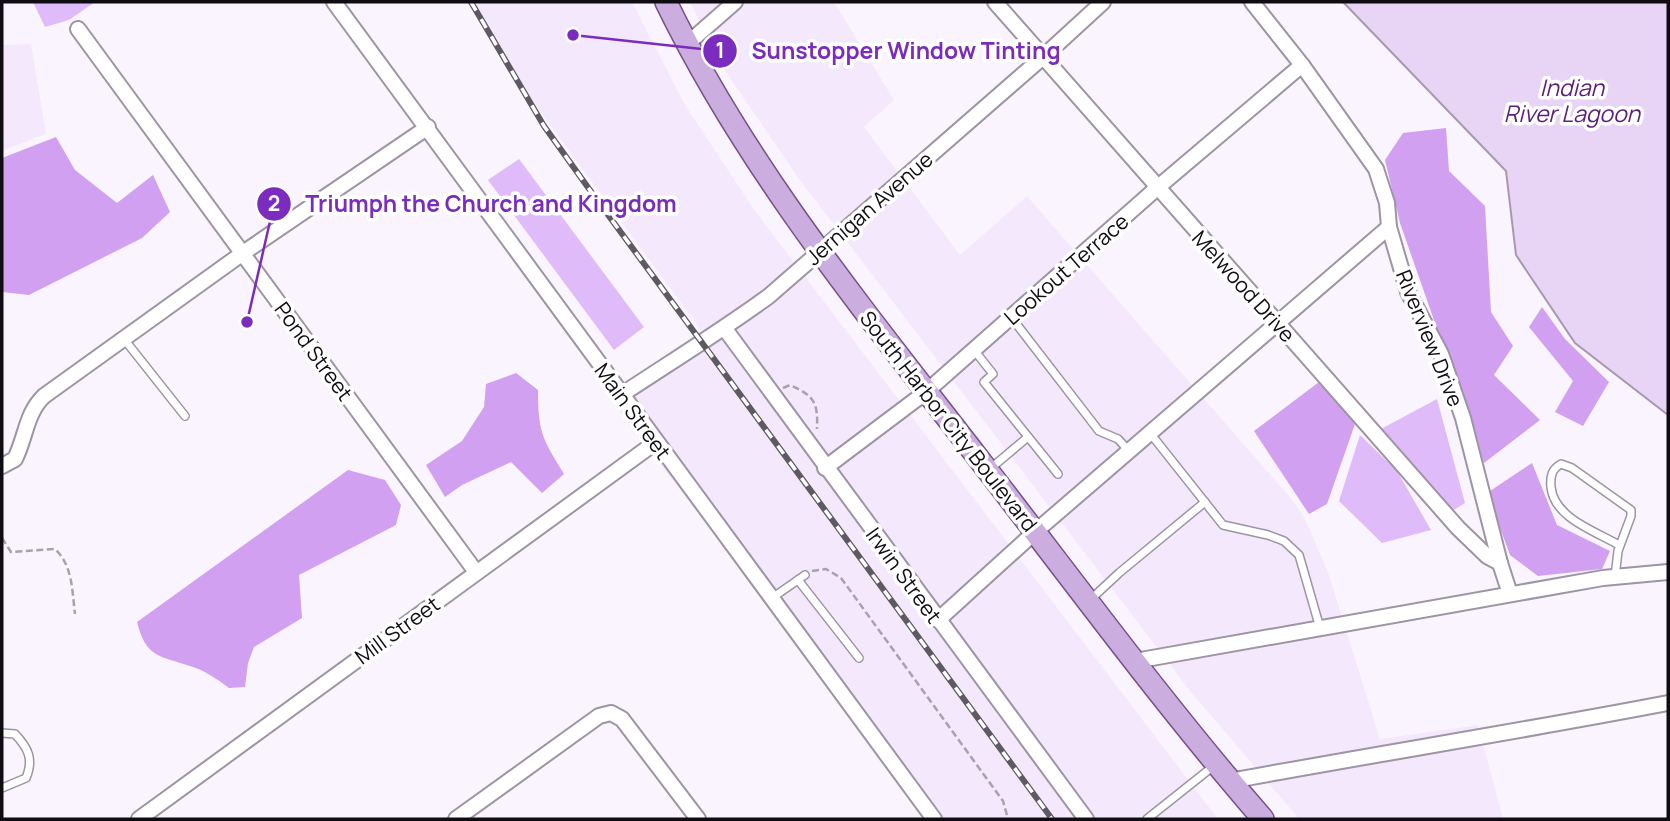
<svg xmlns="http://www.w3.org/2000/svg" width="1670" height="821" viewBox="0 0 1670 821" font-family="Manrope,sans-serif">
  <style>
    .built { fill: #f4e9fc }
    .green { fill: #e0bbf9 }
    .forest { fill: #d1a0f1 }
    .water { fill: #e8d4f5; stroke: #a798b1; stroke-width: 2 }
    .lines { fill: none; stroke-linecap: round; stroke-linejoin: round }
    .lane-casing { stroke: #9d94a4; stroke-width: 10 }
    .street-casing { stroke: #9d94a4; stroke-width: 18 }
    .primary-casing { stroke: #745289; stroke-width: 24 }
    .path { stroke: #a7a2ab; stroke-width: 2.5; stroke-dasharray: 7 3.5; stroke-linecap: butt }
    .lane { stroke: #fff; stroke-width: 7 }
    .street { stroke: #fff; stroke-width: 14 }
    .primary { stroke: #ccaddf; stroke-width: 21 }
    .rail-casing { stroke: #5e5a62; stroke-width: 6 }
    .rail { stroke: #fff; stroke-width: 3.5; stroke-dasharray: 10; stroke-linecap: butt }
    .labels { text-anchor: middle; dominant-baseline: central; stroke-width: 7; stroke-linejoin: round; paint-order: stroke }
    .street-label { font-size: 21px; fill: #0f0c12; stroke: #fff }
    .water-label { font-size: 23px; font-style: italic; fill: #5c1d7b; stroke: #fff }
    .leader { fill: none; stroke: #7b2cbf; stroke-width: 2.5 }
    .callout-dot { fill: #7b2cbf; stroke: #fff; stroke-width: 2.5 }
    .mark-label { font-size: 21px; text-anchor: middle; font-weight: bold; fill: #fff }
    .callout-label { font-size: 23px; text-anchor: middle; font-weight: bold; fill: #7b2cbf; stroke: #fff; stroke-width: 7; stroke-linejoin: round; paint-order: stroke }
  </style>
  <rect width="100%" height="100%" fill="#faf4fe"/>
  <g class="built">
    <path d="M466 2H632L685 105 755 211 1218 819H943L765 599 619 411 704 334 539 110Z"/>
    <path d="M690 2H834L894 100 864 127 960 255 1027 196 1294 502 1305 519 1329 575 1380 739 1478 725 1503 819H1299L1191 692 799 179 722 66Z"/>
    <path d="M31 44 46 134 2 151V45Z"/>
  </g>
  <g class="green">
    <path d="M33 2H95L69 20 45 27Z"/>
    <path d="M519 159 644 327 614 350 488 180Z"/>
    <path d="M1437 399 1465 503 1454 510 1437 496 1381 429Z"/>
    <path d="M1360 435 1397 471 1431 530 1382 543 1339 501Z"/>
  </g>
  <g class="forest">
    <path d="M1446 128 1449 171 1485 206 1491 312 1513 346 1494 375 1540 420 1484 463 1400 223 1385 160 1403 133Z"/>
    <path d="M56 137 75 170 117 203 153 175 170 212 142 238 29 295 2 292V158Z"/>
    <path d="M1542 307 1565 339 1609 382 1583 426 1555 412 1573 381 1529 327Z"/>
    <path d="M516 373 538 390C538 432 542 438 564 474L542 493 511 462 462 485 445 497 426 465 462 441 484 407 486 384Z"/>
    <path d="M1319 382 1355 424 1327 504 1309 514 1254 431Z"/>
    <path d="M1532 463 1557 525 1610 551 1602 569 1538 576 1510 555 1487 493Z"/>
    <path d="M348 470 385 480 401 505 396 525 299 575 302 618 254 647 248 663 245 687 229 688C217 679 204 670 190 666 160 656 146 658 137 622Z"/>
  </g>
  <path class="water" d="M1343 2H1668V415L1575 343 1516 255 1506 171Z"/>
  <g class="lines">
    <defs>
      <g id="lane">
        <path d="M1011 317 1099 431 1118 439 1129 451"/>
        <path d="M124 339 185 416"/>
        <path d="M974 350 993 374 984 382 1058 474"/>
        <path d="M1150 433 1223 525 1268 535 1284 541 1299 555 1320 628"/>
        <path d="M991 468 1028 437"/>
        <path d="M1615 577 1618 551 1631 516V510L1572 468 1561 464C1552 469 1550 476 1551 487 1554 518 1595 531 1619 545"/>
        <path d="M798 580 859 658"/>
        <path d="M772 598 805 575"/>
        <path d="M1089 601 1119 573 1205 502"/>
        <path d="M2 733 15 734C28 748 34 759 26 778L2 788"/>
        <path d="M1147 819 1216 764"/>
      </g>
      <g id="street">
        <path d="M334 2 934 819"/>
        <path d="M995 2 1458 528 1487 556 1500 563"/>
        <path d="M1252 2 1302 65 1376 169 1387 203 1389 227 1408 292 1441 354 1463 418 1500 563 1510 594"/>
        <path d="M78 29 476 572"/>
        <path d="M687 44 735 2"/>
        <path d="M725 329 1086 819"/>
        <path d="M621 395C671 362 721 331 769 296L1043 57 1103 2"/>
        <path d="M2 466 15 459C26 437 26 413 44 396L243 253 428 127"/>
        <path d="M825 468 926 392 1157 188 1302 65"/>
        <path d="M938 620 1035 532 1389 227"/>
        <path d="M1135 661 1603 578 1668 572"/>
        <path d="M1230 781C1376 754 1522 731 1668 703"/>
        <path d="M139 819 656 442"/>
        <path d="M456 819 599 716 611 713 622 719 698 819"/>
      </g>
      <path id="primary" d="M666 2C748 171 868 315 982 463 1074 582 1164 705 1263 819"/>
    </defs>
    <use href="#lane" class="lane-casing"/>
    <use href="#street" class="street-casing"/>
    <use href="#primary" class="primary-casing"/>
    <g class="path">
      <path d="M783 388 790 385C815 396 818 403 817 429"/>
      <path d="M2 538 11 552 55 549C73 566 72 591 75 614"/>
      <path d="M812 571 826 569 841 578 1003 801 1008 819"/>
    </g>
    <use href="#lane" class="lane"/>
    <use href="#street" class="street"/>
    <use href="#primary" class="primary"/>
    <defs>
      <path id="rail" d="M471 2 544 126 592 193 1052 819"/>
    </defs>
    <use href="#rail" class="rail-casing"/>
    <use href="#rail" class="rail"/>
  </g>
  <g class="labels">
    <g class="street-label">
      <text transform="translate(869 208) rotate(-41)">Jernigan Avenue</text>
      <text transform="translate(1066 269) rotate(-41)">Lookout Terrace</text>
      <text transform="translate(1244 286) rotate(48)">Melwood Drive</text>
      <text transform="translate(1430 338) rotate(68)">Riverview Drive</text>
      <text transform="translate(314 351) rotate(54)">Pond Street</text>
      <text transform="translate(633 411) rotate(54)">Main Street</text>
      <text transform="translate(949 421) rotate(52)">South Harbor City Boulevard</text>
      <text transform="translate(904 575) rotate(54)">Irwin Street</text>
      <text transform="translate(397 630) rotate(-36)">Mill Street</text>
    </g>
    <g class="water-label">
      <text x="1572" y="87">Indian<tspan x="1572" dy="26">River Lagoon</tspan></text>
    </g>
  </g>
  <path class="leader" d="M573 35L720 51M247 322L274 204"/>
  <g class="callout-dot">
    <circle cx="573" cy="35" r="7"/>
    <circle cx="247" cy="322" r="7"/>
    <circle cx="720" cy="51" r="18"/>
    <circle cx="274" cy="204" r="18"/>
  </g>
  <g class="mark-label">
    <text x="720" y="58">1</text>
    <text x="274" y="211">2</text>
  </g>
  <g class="callout-label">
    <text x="906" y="59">Sunstopper Window Tinting</text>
    <text x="491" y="212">Triumph the Church and Kingdom</text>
  </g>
  <rect width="1670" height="821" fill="none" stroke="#0f0c12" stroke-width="7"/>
</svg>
